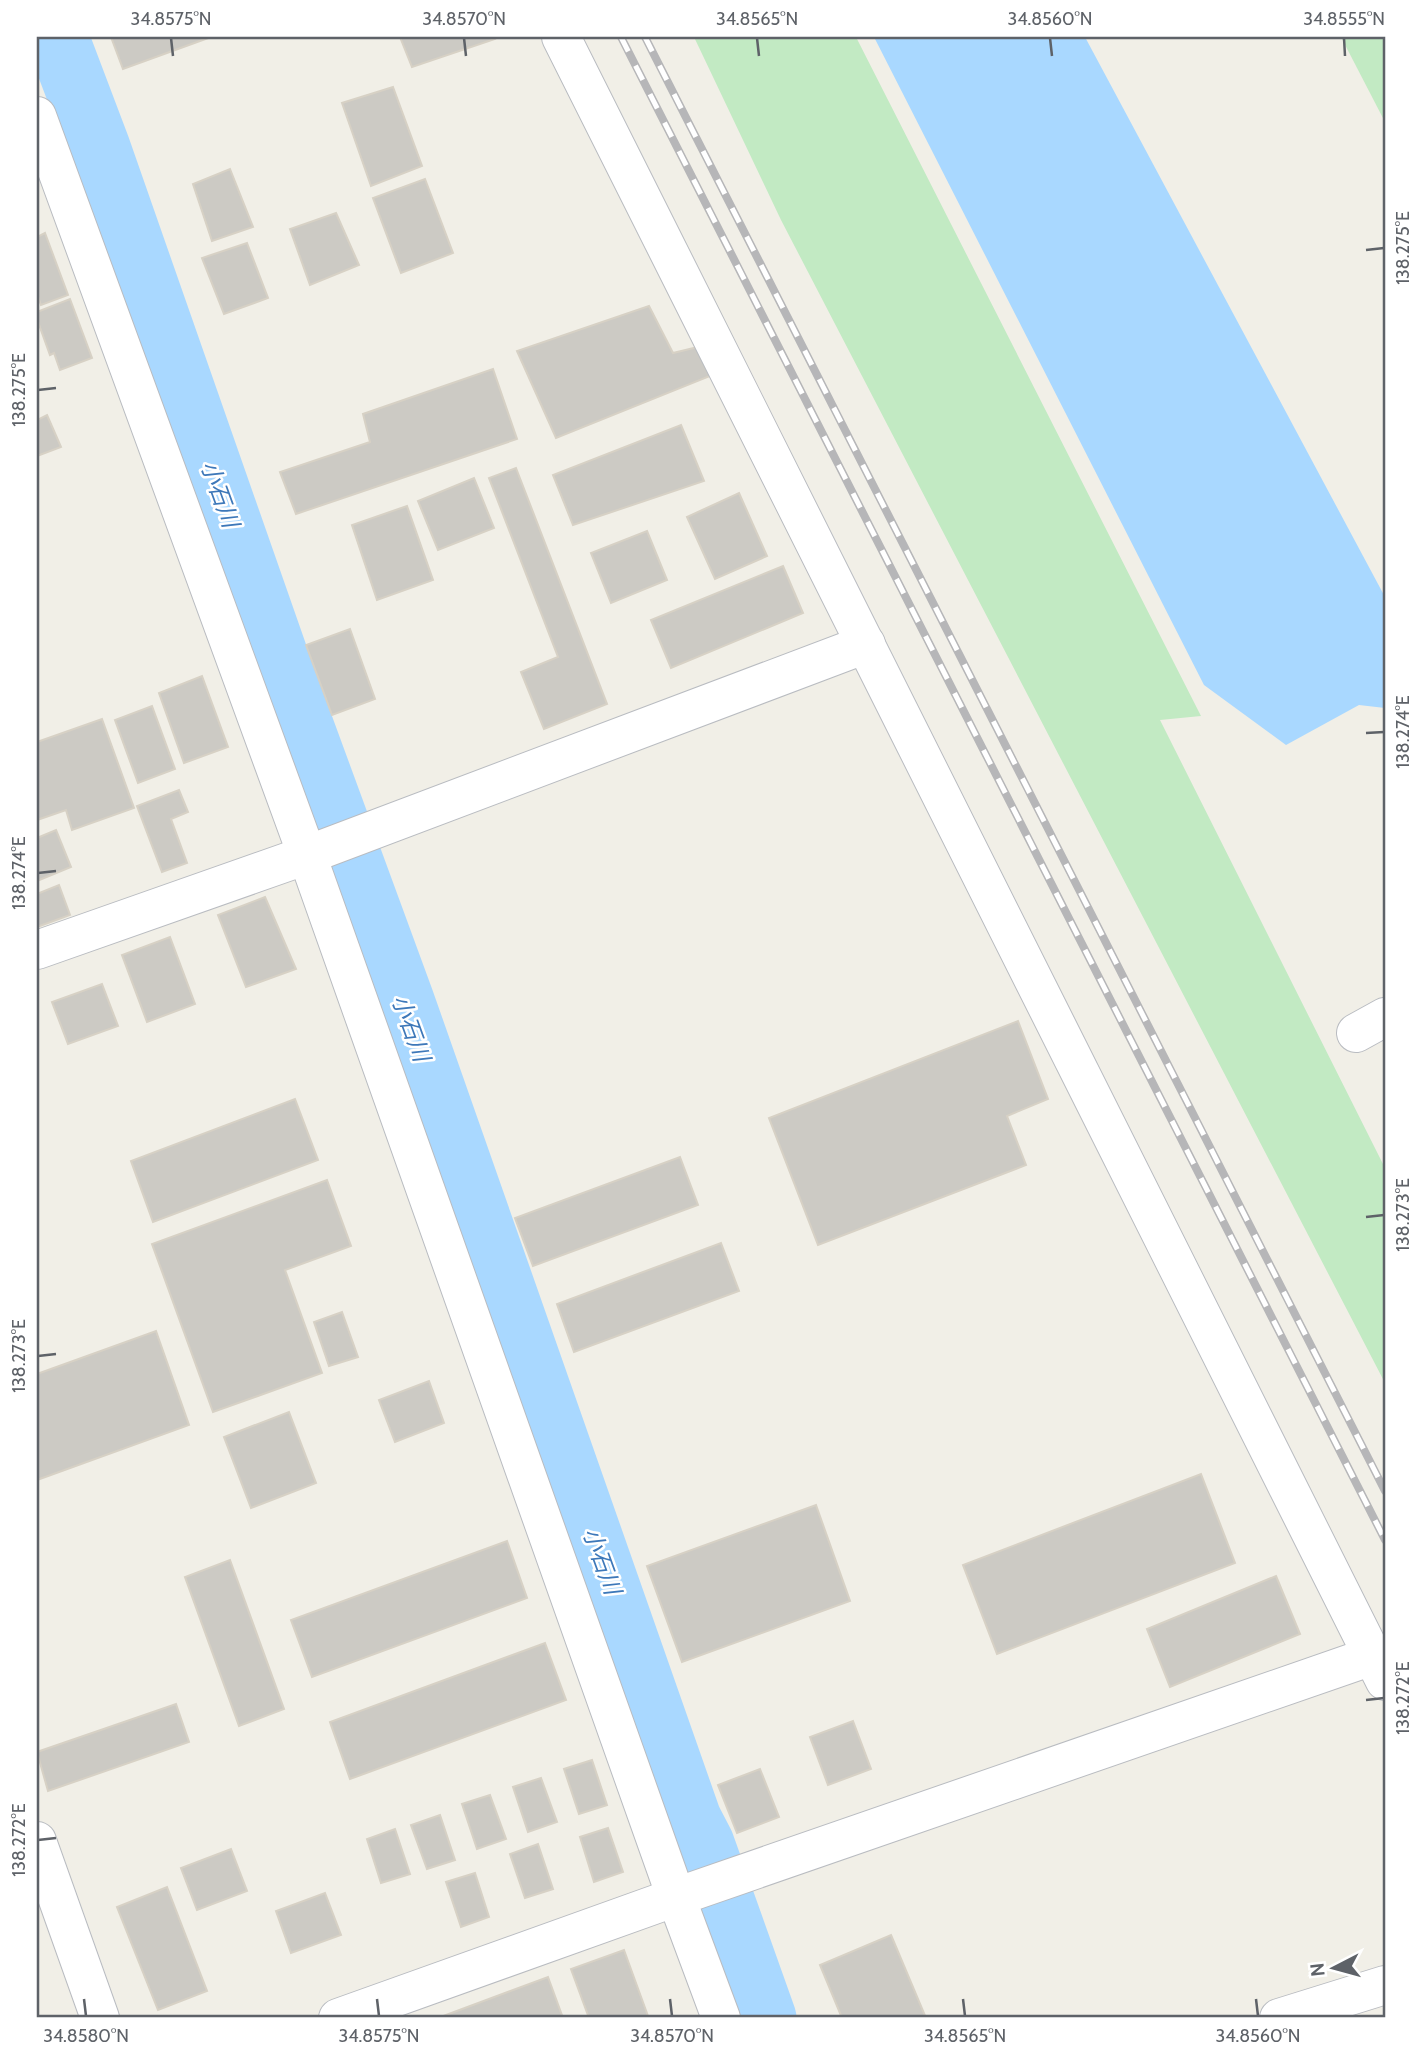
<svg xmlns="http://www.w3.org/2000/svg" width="1422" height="2055" viewBox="0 0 1422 2055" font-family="Cabin,'Noto Sans JP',sans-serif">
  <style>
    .green { fill: #c2eac3 }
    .water { fill: #a9d8ff }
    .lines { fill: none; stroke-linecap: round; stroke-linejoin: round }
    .river { stroke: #a9d8ff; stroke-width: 63 }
    .building { fill: #cccac4; stroke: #d7d1c5; stroke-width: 2 }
    .minor-casing { stroke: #b9bcc1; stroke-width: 40 }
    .minor { stroke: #fff; stroke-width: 38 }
    .rail-casing { stroke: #b6b6b8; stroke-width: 8 }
    .rail { stroke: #fff; stroke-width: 5; stroke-dasharray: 16; stroke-linecap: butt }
    .ticks { fill: none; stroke: #5e6268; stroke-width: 2.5 }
    .labels { text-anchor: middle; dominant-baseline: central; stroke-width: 5; stroke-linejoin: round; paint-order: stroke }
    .water-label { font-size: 23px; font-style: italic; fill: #3d78b9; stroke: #fff }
    .neatline { fill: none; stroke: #5e6268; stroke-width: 2.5 }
    .ticks-label { font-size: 18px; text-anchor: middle; fill: #5e6268 }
  </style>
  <rect width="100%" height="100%" fill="#f1efe7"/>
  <g class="green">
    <path d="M694 37H856L1201 716 1160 720 1385 1168V1383L781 220Z"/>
    <path d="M1341 37H1385V122Z"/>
  </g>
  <path class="water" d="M874 37H1085L1385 597V708L1359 705 1286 745 1204 685Z"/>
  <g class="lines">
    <path class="river" d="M57 37 99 148 283 674 403 1001 690 1819 703 1844 765 2018"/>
  </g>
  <g class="building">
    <path d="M111 37H211L123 69Z"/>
    <path d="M400 37H494L495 39 412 67Z"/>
    <path d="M393 87 422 166 371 186 342 103Z"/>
    <path d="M230 169 253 227 212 241 193 184Z"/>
    <path d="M425 179 453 253 401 273 373 198Z"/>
    <path d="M336 213 359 265 310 285 290 229Z"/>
    <path d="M45 233 68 295 41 305 37 294V237Z"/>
    <path d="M247 243 268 298 224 314 202 258Z"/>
    <path d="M70 299 92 358 60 370 54 353 50 355 37 319V312Z"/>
    <path d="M649 306 673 353 702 346 710 376 556 438 517 351Z"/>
    <path d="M493 369 517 439 296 514 280 472 370 442 363 414Z"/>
    <path d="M47 415 61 447 37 456V420Z"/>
    <path d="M681 425 704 481 573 525 553 475Z"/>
    <path d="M516 468 607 704 544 729 521 672 558 657 489 478Z"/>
    <path d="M474 478 494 528 438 550 418 501Z"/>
    <path d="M739 493 767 556 715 579 687 517Z"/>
    <path d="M407 506 433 580 377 600 352 525Z"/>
    <path d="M647 531 667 580 611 603 591 553Z"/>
    <path d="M783 566 803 613 671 668 651 620Z"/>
    <path d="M350 629 375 699 332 715 306 645Z"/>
    <path d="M202 676 228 747 184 763 159 693Z"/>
    <path d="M152 706 175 769 138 783 115 720Z"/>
    <path d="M102 719 134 808 72 830 66 810 37 820V742Z"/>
    <path d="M179 790 188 812 171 819 187 863 162 872 137 806Z"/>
    <path d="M56 830 71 867 37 881V838Z"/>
    <path d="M59 885 70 915 37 927V894Z"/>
    <path d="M265 897 296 969 246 987 218 915Z"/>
    <path d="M170 937 195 1004 147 1022 122 955Z"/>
    <path d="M102 984 118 1026 68 1044 52 1002Z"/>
    <path d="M1018 1021 1048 1099 1007 1116 1026 1165 818 1245 769 1118Z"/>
    <path d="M295 1099 318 1160 153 1222 131 1161Z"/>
    <path d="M680 1157 698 1205 533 1266 515 1218Z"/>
    <path d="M327 1180 351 1246 285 1270 322 1373 213 1412 152 1244Z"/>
    <path d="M721 1243 739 1291 574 1352 557 1304Z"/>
    <path d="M342 1312 358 1357 329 1366 314 1322Z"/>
    <path d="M156 1331 189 1425 37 1480V1374Z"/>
    <path d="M429 1381 444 1423 395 1442 379 1400Z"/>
    <path d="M289 1412 316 1483 251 1508 224 1437Z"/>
    <path d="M1201 1474 1235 1563 997 1654 963 1565Z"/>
    <path d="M816 1505 850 1601 682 1662 647 1566Z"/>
    <path d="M507 1541 527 1598 312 1677 291 1620Z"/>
    <path d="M230 1560 284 1709 239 1726 185 1577Z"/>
    <path d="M1276 1576 1300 1634 1170 1687 1147 1629Z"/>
    <path d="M545 1643 566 1700 350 1779 330 1722Z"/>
    <path d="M176 1704 189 1742 48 1791 37 1752Z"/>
    <path d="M853 1721 871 1769 828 1785 810 1737Z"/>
    <path d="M592 1760 607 1805 579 1814 564 1769Z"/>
    <path d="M760 1769 779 1817 737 1833 718 1785Z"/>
    <path d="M541 1778 557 1822 528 1832 513 1787Z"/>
    <path d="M490 1795 506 1839 477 1849 462 1804Z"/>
    <path d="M440 1815 455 1860 427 1869 411 1825Z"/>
    <path d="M608 1828 623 1872 594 1882 580 1837Z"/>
    <path d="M395 1829 410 1874 381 1883 367 1839Z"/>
    <path d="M538 1844 553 1889 525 1898 510 1854Z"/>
    <path d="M231 1849 247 1891 197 1910 181 1868Z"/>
    <path d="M475 1873 489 1917 461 1927 446 1882Z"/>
    <path d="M167 1887 207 1991 158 2010 117 1907Z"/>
    <path d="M325 1893 341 1935 291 1953 276 1911Z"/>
    <path d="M891 1935 926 2018H842L820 1965Z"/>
    <path d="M624 1950 648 2016 641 2018H589L571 1969Z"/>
    <path d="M548 1977 563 2018H438Z"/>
  </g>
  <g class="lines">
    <defs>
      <g id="minor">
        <path d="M561 37 1385 1681"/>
        <path d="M37 116 307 855 676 1897 721 2018"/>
        <path d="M37 950 307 855 866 644"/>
        <path d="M1356 1033 1385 1017"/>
        <path d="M37 1841 100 2018"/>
        <path d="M338 2018 676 1897 1372 1656"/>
        <path d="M1279 2018 1385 1985"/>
      </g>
    </defs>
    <use href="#minor" class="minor-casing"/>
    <use href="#minor" class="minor"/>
    <defs>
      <g id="rail">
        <path d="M621 37 1385 1540"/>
        <path d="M645 37 1385 1491"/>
      </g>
    </defs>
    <use href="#rail" class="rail-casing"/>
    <use href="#rail" class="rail"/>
  </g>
  <path class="ticks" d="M171 38 173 56M464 38 466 56M757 38 759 56M1050 38 1052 56M1344 38 1345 56M1366 250 1384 248M38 390 56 388M1366 733 1384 732M38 873 56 871M1366 1217 1384 1215M38 1356 56 1354M1366 1700 1384 1698M38 1840 56 1838M84 1999 86 2016M377 1999 379 2016M670 1999 672 2016M963 1999 965 2016M1256 1999 1258 2016"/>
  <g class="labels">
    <g class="water-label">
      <text transform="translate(220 494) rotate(70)">小石川</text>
      <text transform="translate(411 1028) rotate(70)">小石川</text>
      <text transform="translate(602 1561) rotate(70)">小石川</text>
    </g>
  </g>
  <rect width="1422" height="2055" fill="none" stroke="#ffffff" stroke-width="77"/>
  <g transform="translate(1334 1968) rotate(264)" stroke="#ffffff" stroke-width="5" paint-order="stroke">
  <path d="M0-5L12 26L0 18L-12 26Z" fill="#5e6268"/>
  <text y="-10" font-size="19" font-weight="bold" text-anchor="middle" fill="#5e6268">N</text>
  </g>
  <rect x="38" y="38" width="1346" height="1978" class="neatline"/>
  <g class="ticks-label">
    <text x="171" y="25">34.8575°N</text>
    <text x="464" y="25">34.8570°N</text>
    <text x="757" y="25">34.8565°N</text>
    <text x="1050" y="25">34.8560°N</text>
    <text x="1344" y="25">34.8555°N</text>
    <text transform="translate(1403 248) rotate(-90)" y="6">138.275°E</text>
    <text transform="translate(19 390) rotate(-90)" y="6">138.275°E</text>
    <text transform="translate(1403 732) rotate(-90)" y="6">138.274°E</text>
    <text transform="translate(19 873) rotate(-90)" y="6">138.274°E</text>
    <text transform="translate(1403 1215) rotate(-90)" y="6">138.273°E</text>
    <text transform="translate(19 1356) rotate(-90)" y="6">138.273°E</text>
    <text transform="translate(1403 1698) rotate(-90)" y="6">138.272°E</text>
    <text transform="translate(19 1840) rotate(-90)" y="6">138.272°E</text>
    <text x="86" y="2042">34.8580°N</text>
    <text x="379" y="2042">34.8575°N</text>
    <text x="672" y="2042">34.8570°N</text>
    <text x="965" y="2042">34.8565°N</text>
    <text x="1258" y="2042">34.8560°N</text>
  </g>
</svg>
